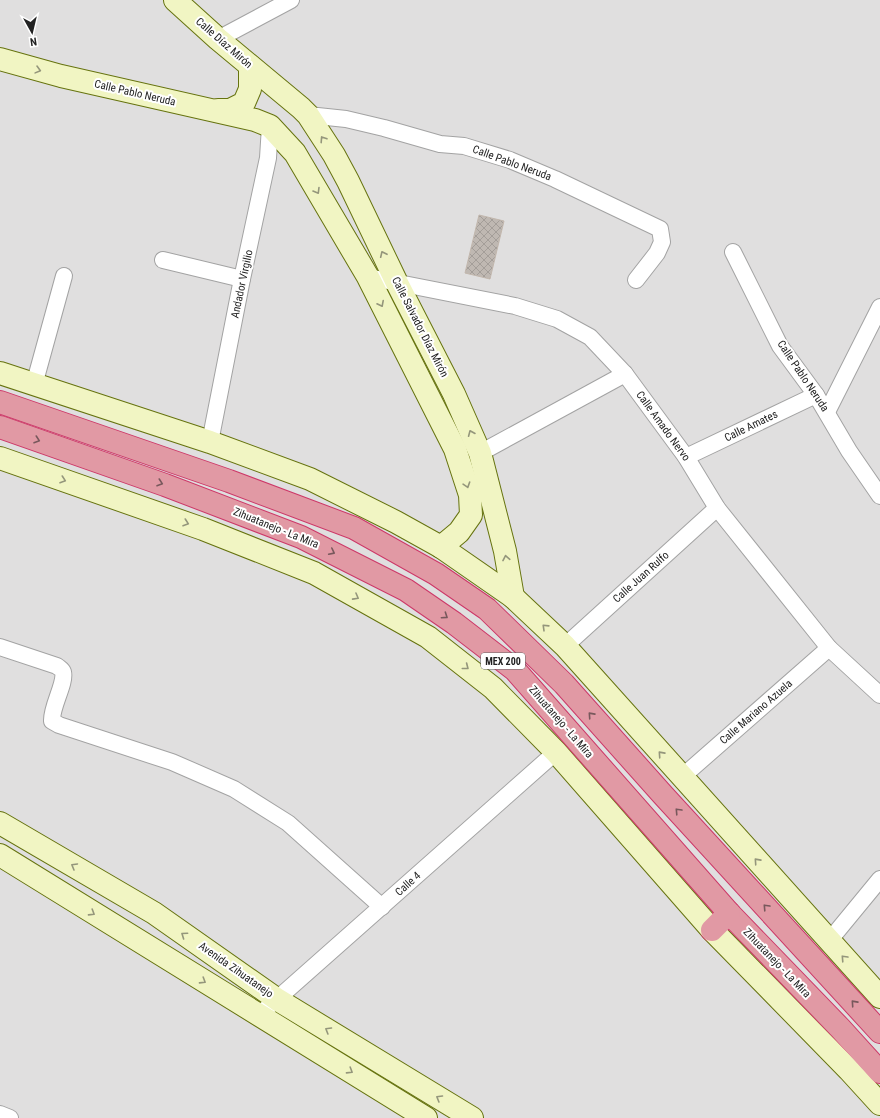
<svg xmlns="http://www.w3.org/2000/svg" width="880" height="1118" viewBox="0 0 880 1118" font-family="'Roboto Condensed',sans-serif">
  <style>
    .residential { fill: #e0dfdf }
    .building { fill: url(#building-cross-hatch); stroke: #c2b7ad }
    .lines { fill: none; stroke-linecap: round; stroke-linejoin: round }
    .street-casing { stroke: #a3a3a3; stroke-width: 18 }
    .secondary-casing { stroke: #66730f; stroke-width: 24 }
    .highway-casing { stroke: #cd3868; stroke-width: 24 }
    .street { stroke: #fff; stroke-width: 16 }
    .secondary { stroke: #f1f5c3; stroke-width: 22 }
    .highway { stroke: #e199a4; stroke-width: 22 }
    .oneway { stroke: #94967b }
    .oneway2 { stroke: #78585c }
    .labels { text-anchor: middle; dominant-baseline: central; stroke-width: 4; stroke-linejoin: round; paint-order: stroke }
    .shield { fill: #fff; stroke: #646464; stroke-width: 1 }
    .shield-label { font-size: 10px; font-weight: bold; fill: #222 }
    .street-label { font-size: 11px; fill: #222; stroke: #fff }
  </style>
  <defs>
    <pattern id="building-cross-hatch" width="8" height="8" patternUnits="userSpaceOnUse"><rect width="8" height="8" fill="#bfb8b2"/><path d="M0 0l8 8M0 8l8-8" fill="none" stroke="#a49e99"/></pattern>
  </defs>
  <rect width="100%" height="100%" fill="#f1efe9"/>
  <rect class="residential" x="0" y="0" width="880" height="1118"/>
  <path class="building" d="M479 215 504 221 490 279 465 273Z"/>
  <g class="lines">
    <defs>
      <g id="street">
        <path d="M218 39 291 0"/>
        <path d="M308 115 346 119 384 128 440 144 464 146 510 160 555 179 660 229 662 242 657 253 636 280"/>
        <path d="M733 252 780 346 816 395 849 451 880 496"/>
        <path d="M163 260 242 279"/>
        <path d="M368 277 515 306 557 319 590 337 625 374 686 457 717 508 829 648 880 695"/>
        <path d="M34 385 64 276"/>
        <path d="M827 412 880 307"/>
        <path d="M210 442 242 279 268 158 270 126"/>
        <path d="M480 453 625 374"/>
        <path d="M686 457 816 395"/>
        <path d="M565 646 717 508"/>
        <path d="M0 647 57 666C59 668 62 669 63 672 66 683 51 707 52 721L59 725 172 762 234 789 288 823 382 907"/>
        <path d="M682 777 829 648"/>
        <path d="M829 941 880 879"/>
        <path d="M259 1015 556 752"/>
        <path d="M0 1114 10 1118"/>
      </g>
      <g id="secondary">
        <path d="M175 0 218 39 301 108 308 115 334 155 348 181 397 283 454 394 480 453 505 551 513 597"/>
        <path d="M0 59 61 76 255 120 270 126 295 153 368 277 455 449 470 495 471 515 459 532 441 547"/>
        <path d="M218 110H230L244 103 250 89V66"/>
        <path d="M0 373 210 442 310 479 396 522 441 547 513 597 565 646 880 997"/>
        <path d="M0 458 203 529 314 573 428 637 493 688 556 752 712 930 849 1070 880 1104"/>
        <path d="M0 823 154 913 278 1000 472 1118"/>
        <path d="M0 855 426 1118"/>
      </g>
      <g id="highway">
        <path d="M0 402 229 481 354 528 436 574 487 609 564 684 663 795 880 1032"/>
        <path d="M0 427 165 485 301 537 406 590 454 623 515 670 729 913 840 1028 880 1072"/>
        <path d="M712 930 729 913"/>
      </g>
    </defs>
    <use href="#street" class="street-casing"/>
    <use href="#secondary" class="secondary-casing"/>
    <use href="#highway" class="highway-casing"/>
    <use href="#street" class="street"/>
    <use href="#secondary" class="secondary"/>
    <use href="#highway" class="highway"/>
  </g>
  <defs><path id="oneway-chevron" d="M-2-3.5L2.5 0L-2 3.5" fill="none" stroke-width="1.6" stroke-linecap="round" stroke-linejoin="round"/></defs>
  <g class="oneway">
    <use href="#oneway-chevron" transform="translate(38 70) rotate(15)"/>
    <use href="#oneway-chevron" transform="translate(323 139) rotate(-123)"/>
    <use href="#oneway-chevron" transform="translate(317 191) rotate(59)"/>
    <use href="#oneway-chevron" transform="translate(383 254) rotate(-115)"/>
    <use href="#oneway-chevron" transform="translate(381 304) rotate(63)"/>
    <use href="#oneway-chevron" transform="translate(471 433) rotate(-113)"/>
    <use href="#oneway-chevron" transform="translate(63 480) rotate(19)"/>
    <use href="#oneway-chevron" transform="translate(467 485) rotate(72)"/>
    <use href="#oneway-chevron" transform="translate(186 523) rotate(19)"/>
    <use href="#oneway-chevron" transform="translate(506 558) rotate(-101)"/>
    <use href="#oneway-chevron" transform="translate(356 597) rotate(29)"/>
    <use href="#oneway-chevron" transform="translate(545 627) rotate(-136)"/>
    <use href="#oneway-chevron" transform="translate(466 667) rotate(38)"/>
    <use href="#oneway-chevron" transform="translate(661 754) rotate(-132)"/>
    <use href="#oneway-chevron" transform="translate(757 861) rotate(-132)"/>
    <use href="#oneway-chevron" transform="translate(74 866) rotate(-150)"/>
    <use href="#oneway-chevron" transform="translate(92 913) rotate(32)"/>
    <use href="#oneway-chevron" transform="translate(184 935) rotate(-145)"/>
    <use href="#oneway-chevron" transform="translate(844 958) rotate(-133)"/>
    <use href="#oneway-chevron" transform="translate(203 981) rotate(32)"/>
    <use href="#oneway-chevron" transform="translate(328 1030) rotate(-149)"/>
    <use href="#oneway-chevron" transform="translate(350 1071) rotate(32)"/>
    <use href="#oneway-chevron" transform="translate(439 1098) rotate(-149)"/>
  </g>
  <g class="oneway2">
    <use href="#oneway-chevron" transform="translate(37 440) rotate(19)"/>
    <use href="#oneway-chevron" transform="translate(160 483) rotate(19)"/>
    <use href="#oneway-chevron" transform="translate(332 552) rotate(27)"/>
    <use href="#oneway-chevron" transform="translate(445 616) rotate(34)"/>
    <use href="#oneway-chevron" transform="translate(591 715) rotate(-132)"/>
    <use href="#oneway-chevron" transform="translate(678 811) rotate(-133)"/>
    <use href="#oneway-chevron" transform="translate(766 907) rotate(-133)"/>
    <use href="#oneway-chevron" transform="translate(854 1003) rotate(-132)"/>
  </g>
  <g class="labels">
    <rect class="shield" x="481" y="653" width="44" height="16" rx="3"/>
    <g class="shield-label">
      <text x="503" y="661">MEX 200</text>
    </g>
    <g class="street-label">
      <text transform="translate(224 43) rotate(41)">Calle Díaz Mirón</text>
      <text transform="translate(135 93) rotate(13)">Calle Pablo Neruda</text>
      <text transform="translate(512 163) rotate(20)">Calle Pablo Neruda</text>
      <text transform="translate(242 284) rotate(-78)">Andador Virgilio</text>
      <text transform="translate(420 327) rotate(63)">Calle Salvador Díaz Mirón</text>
      <text transform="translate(803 376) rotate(56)">Calle Pablo Neruda</text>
      <text transform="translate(663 426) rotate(54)">Calle Amado Nervo</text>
      <text transform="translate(751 426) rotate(-26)">Calle Amates</text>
      <text transform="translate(276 528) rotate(22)">Zihuatanejo - La Mira</text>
      <text transform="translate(641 577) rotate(-42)">Calle Juan Rulfo</text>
      <text transform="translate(756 712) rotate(-41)">Calle Mariano Azuela</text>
      <text transform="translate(561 722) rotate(49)">Zihuatanejo - La Mira</text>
      <text transform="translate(408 884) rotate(-42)">Calle 4</text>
      <text transform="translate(777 963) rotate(46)">Zihuatanejo - La Mira</text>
      <text transform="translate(236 970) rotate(35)">Avenida Zihuatanejo</text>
    </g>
  </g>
  <g transform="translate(32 32) rotate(172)" stroke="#ffffff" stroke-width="3" paint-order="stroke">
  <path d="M0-3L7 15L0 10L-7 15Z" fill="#222222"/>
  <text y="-6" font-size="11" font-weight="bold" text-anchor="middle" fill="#222222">N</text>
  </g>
</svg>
